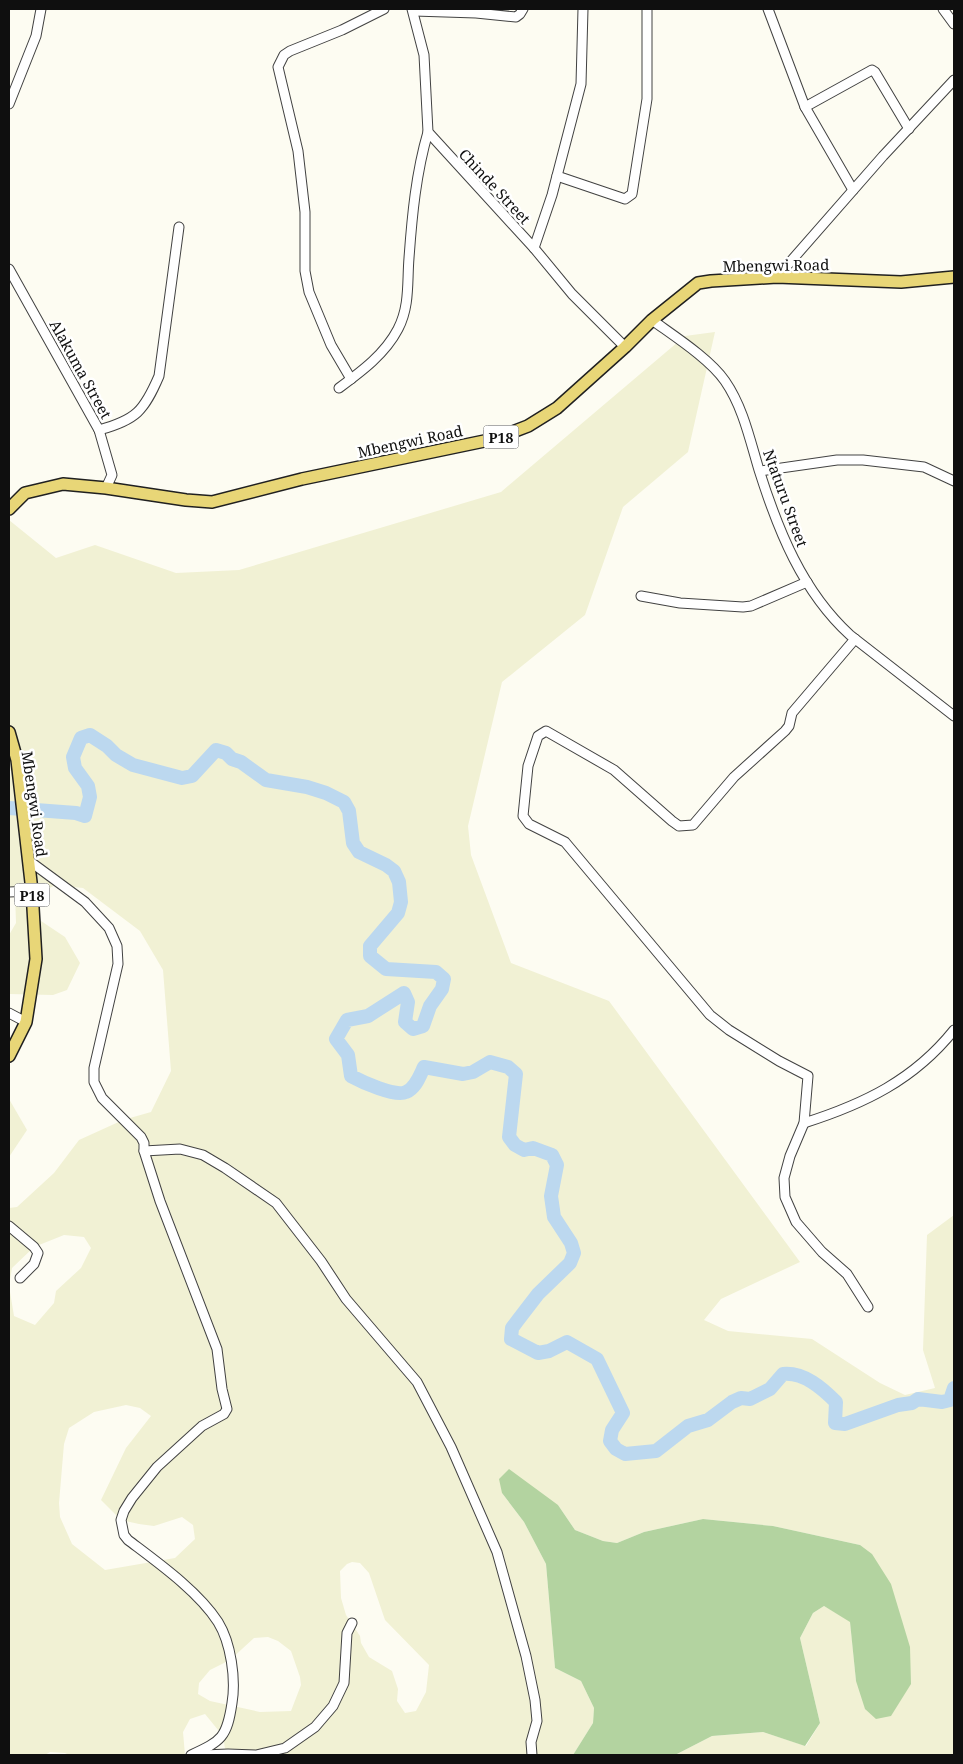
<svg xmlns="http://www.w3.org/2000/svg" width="963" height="1764" viewBox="0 0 963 1764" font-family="'Noto Serif',serif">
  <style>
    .farmland { fill: #f1f1d4; fill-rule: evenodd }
    .forest { fill: #b3d3a0 }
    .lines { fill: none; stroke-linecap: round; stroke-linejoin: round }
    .river { stroke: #bcd8ef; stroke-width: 14 }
    .minor-casing { stroke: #424242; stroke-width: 11 }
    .major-casing { stroke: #202020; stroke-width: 14 }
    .minor { stroke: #fff; stroke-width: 9 }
    .major { stroke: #e8d677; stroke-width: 11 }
    .labels { text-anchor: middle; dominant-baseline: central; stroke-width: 5; stroke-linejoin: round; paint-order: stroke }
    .shield { fill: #fff; stroke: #575757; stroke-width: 1 }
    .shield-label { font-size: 14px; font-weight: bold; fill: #0f0f0f }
    .street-label { font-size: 15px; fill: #0f0f0f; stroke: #fff }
  </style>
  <rect width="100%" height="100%" fill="#fdfcf2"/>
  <g class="farmland">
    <path d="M715 332 688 452 623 507 585 615 502 682 468 826 471 855 511 963 609 1001 800 1262 721 1299 704 1320 728 1331 812 1339 880 1383 905 1395 935 1388 923 1350 927 1235 954 1215V1755H675L712 1736 763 1732 806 1746 820 1723 800 1638 813 1613 824 1606 850 1621 856 1681 860 1545 773 1526 703 1519 644 1532 617 1543 603 1541 575 1530 558 1505 502 1493 524 1522 546 1564 555 1668 581 1681 594 1708 593 1723 573 1755H226L223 1736 205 1714 190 1719 183 1732 185 1755H69L65 1753 50 1752 45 1755H9V1208L17 1207 54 1173 79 1140 123 1120 151 1112 171 1071 163 970 140 931 83 888 55 885 28 901 36 907 41 921 65 937 80 963 67 990 53 995 9 994V935L16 923 15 894 9 892V784L11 771 9 770V520L56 558 95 545 176 573 239 570 501 492 685 336ZM64 1235 84 1237 91 1248 81 1268 56 1291 54 1303 35 1325 14 1316 9 1286 12 1268 34 1247ZM126 1405 140 1408 151 1416 126 1448 101 1500 121 1520 139 1524 154 1526 182 1517 193 1525 195 1539 175 1558 105 1570 72 1544 60 1517 59 1503 64 1444 69 1428 94 1412ZM352 1562 360 1563 369 1573 385 1620 429 1665 426 1692 416 1711 405 1713 397 1701 398 1689 392 1671 369 1657 361 1643 360 1636 346 1615 341 1598 340 1571 347 1564ZM268 1637 278 1641 291 1651 300 1677 301 1685 291 1711 260 1712 210 1701 198 1694 199 1683 210 1670 230 1660 254 1638Z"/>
    <path d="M9 1099 27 1130 9 1157Z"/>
  </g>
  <path class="forest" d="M509 1469 558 1505 575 1530 603 1541 617 1543 644 1532 703 1519 773 1526 860 1545 872 1554 891 1584 910 1647 911 1684 891 1716 876 1719 865 1709 856 1681 850 1622 824 1606 813 1613 800 1638 820 1723 805 1746 763 1732 712 1736 675 1755H573L593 1723 594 1708 581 1681 555 1668 546 1564 524 1522 502 1493 499 1479Z"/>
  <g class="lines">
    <path class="river" d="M9 808 76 813 85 816 90 797 88 786 75 768 73 757 81 738 90 735 107 746 116 755 133 765 182 778 192 776 216 750 226 753 232 759 241 762 266 780 307 787 326 793 344 802 349 811 353 843 359 852 386 865 394 871 399 882 401 902 398 913 370 946V956L386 969 436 972 444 979 442 989 430 1006 423 1026 413 1029 405 1022 408 1002 404 993 368 1016 347 1020 336 1039 348 1055 351 1076C362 1082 395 1097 406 1092 416 1088 420 1075 424 1067L463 1074 473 1072 490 1062 508 1067 516 1074 509 1137 515 1145 524 1150 533 1148 552 1155 557 1165 551 1196 554 1217 571 1243 574 1253 570 1263 538 1294 518 1320 512 1328 511 1339 538 1353 549 1351 567 1342 597 1359 623 1413 612 1430 610 1441 616 1449 625 1454 656 1451 688 1426 708 1420 732 1402 741 1398 750 1399 770 1389 783 1374C804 1372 822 1388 836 1402L835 1423 845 1424 898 1405 912 1403 918 1399 942 1402 950 1400 954 1388"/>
    <defs>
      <g id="minor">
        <path d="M412 9 424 55 428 132 534 248 572 294 625 347"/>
        <path d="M768 9 805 107 853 190"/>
        <path d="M943 9 954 24"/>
        <path d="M414 11 476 13 516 17 520 14 523 9"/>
        <path d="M9 104 36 36 41 9"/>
        <path d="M805 107 872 70 875 72 909 129"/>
        <path d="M557 176 625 199 632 194 647 99V9"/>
        <path d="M534 248 552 195 581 84 583 9"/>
        <path d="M9 269 99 430 112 475 106 488"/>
        <path d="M777 277 883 156 954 80"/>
        <path d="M652 320C674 336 710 359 725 381 743 407 750 440 759 470 778 530 802 591 850 635L954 716"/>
        <path d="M351 379 331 345 309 292 305 271V212L298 151 278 67 284 55 290 51 342 30 384 9"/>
        <path d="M339 388C362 371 385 354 398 329 410 306 407 282 409 258 412 216 416 173 428 132"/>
        <path d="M99 430C136 420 144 411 159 376L179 227"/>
        <path d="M760 471 837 460H863L924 467 954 481"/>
        <path d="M641 596 680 603 743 607 751 606 807 582"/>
        <path d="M855 639 792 713 789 726 785 731 734 777 693 825 679 826 672 821 614 770 546 731 538 736 528 766 523 816 529 824 565 842 710 1015 729 1030 779 1061 808 1076 804 1123 790 1156 784 1178 785 1197 796 1222 822 1252 847 1274 868 1307"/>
        <path d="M28 860 85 902 109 928 117 946 118 964 94 1068V1082L102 1098 141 1137 144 1143V1151L160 1201 217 1349 222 1389 227 1409 224 1414 202 1426 157 1467 132 1498 124 1511 121 1520 124 1535 128 1540C157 1562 198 1591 218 1622 231 1643 236 1679 232 1703 227 1737 222 1741 191 1755"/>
        <path d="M9 892 32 891"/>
        <path d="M9 1013 26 1022"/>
        <path d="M804 1123C864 1104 914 1080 954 1030"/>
        <path d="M144 1151 180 1149 203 1155 225 1168 276 1203 321 1261 346 1299 417 1382 451 1447 497 1552 526 1656 535 1700 537 1721 531 1742 532 1755"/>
        <path d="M9 1226 34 1247 38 1253 34 1264 20 1278"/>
        <path d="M204 1755 228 1754 256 1755 285 1748 315 1727 333 1706 344 1683 347 1633 352 1623"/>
      </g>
      <g id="major">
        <path d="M9 509 25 493 63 484 106 488 186 500 212 502 302 479 494 439 528 426 557 408 625 347 652 320 698 283 711 281 777 277 901 282 954 277"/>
        <path d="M9 732 17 760 32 891 36 959 26 1022 9 1056"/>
      </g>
    </defs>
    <use href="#minor" class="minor-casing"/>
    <use href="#major" class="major-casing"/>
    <use href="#minor" class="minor"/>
    <use href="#major" class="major"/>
  </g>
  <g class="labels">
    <g class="shield">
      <rect x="483.5" y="425.5" width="35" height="23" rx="4"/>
      <rect x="14.5" y="883.5" width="35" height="23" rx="4"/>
    </g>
    <g class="shield-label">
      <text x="501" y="437">P18</text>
      <text x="32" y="895">P18</text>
    </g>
    <g class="street-label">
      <text transform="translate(495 186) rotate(47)">Chinde Street</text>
      <text transform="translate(776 265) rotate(-1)">Mbengwi Road</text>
      <text transform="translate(81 369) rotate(61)">Alakuma Street</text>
      <text transform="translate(410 441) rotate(-12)">Mbengwi Road</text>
      <text transform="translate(786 498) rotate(70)">Ntaturu Street</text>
      <text transform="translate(35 804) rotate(82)">Mbengwi Road</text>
    </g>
  </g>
  <rect width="963" height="1764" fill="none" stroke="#0f0f0f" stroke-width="20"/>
</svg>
